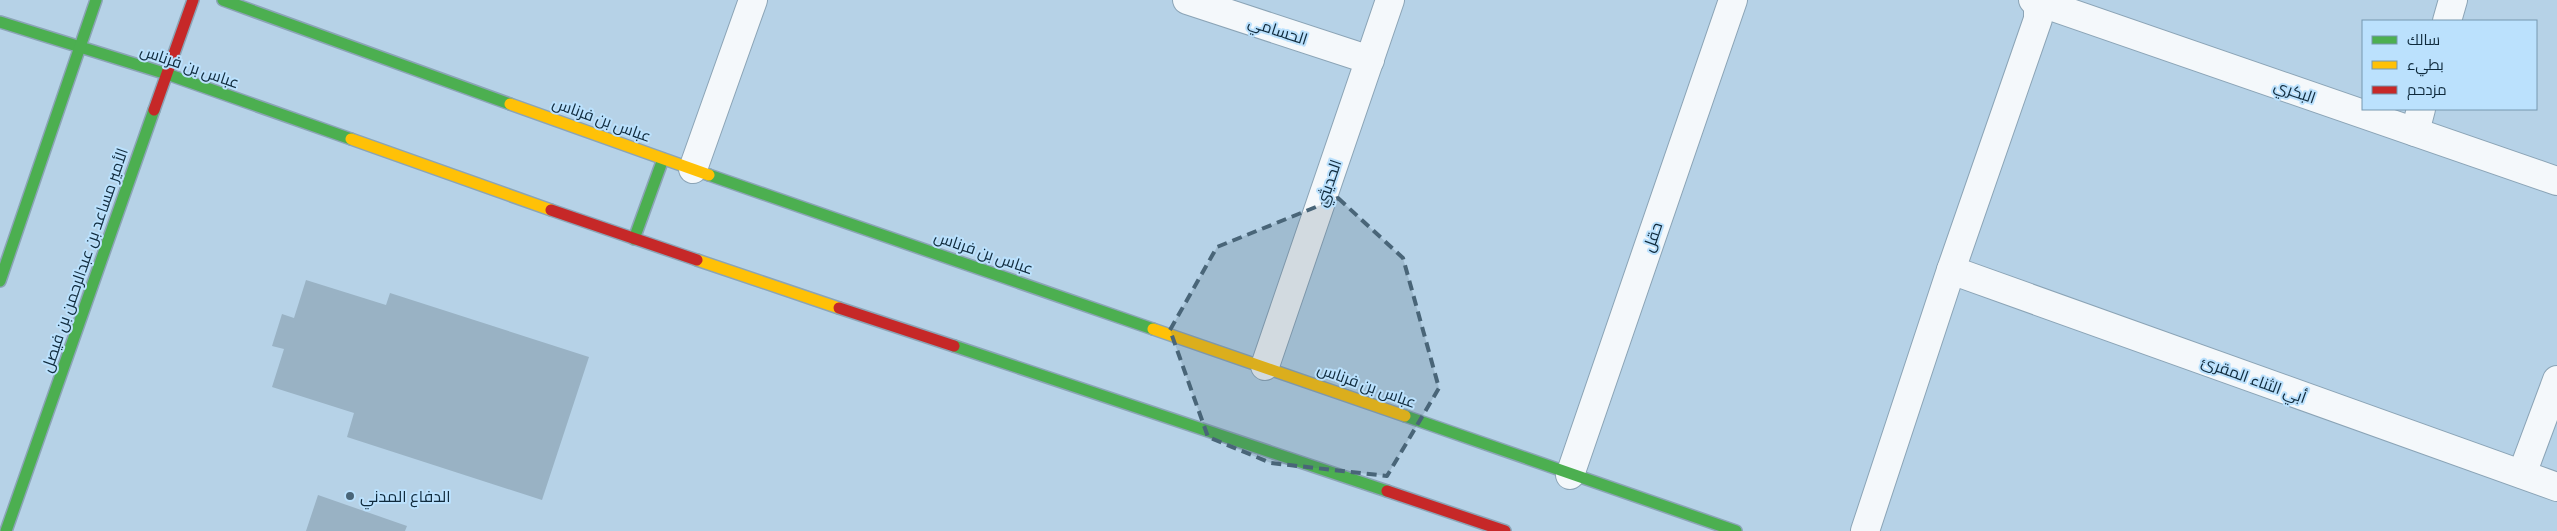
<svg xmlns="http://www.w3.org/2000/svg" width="2557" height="531" viewBox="0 0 2557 531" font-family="Georgia,Cairo,serif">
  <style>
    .building { fill: #99b2c4 }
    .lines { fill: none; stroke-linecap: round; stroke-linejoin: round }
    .street-casing { stroke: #8ba4b6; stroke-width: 30 }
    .fast-casing { stroke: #8ba4b6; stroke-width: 14 }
    .slow-casing { stroke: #8ba4b6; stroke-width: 14 }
    .jam-casing { stroke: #8ba4b6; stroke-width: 14 }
    .street { stroke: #f4f8fb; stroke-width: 28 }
    .fast { stroke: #4caf50; stroke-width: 11 }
    .slow { stroke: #ffc107; stroke-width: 11 }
    .jam { stroke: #c62828; stroke-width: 11 }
    .marked { fill: #496578; fill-opacity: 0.2; stroke: #496578; stroke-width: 4; stroke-dasharray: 10 6; stroke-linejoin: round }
    .poi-dot { fill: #496578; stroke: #bbe1fd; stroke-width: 2 }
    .labels { text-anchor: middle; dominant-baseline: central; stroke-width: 4; stroke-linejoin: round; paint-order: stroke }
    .street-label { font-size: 16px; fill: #0f2a3c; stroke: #bbe1fd }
    .poi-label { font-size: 16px; fill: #0f2a3c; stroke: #bbe1fd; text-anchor: start }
  </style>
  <rect width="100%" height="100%" fill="#b6d2e7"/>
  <g class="building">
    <path d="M306 280 386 305 390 293 589 357 542 500 347 437 354 413 272 387 284 349 272 346 282 314 294 318Z"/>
    <path d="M318 495 407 526 405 531H306Z"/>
  </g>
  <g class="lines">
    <defs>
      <g id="street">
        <path d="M1187 0 1370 60"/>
        <path d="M2033 0 2557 181"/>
        <path d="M2447 21 2453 0"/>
        <path d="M2415 132 2421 109"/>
        <path d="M693 169 753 0"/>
        <path d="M1951 270 2557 487"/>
        <path d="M1265 366 1390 0"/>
        <path d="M2522 474 2557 380"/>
        <path d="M1570 475 1733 0"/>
        <path d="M1865 531 1951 270 2038 19V2"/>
      </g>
      <g id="fast">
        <path d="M223 0 510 104"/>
        <path d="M0 22 167 74 351 139"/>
        <path d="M709 175 1153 329"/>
        <path d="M634 239 663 159"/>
        <path d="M0 281 96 0"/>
        <path d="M954 346 1387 491"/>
        <path d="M1405 416 1736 531"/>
        <path d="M6 531 154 110"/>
      </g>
      <g id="slow">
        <path d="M510 104 709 175"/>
        <path d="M351 139 551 210"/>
        <path d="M697 260 839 308"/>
        <path d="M1153 329 1405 416"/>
      </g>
      <g id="jam">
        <path d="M154 110 193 0"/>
        <path d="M551 210 697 260"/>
        <path d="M839 308 954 346"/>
        <path d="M1387 491 1505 531"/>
      </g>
    </defs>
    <use href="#street" class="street-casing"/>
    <use href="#fast" class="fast-casing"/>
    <use href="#slow" class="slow-casing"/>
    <use href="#jam" class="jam-casing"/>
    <use href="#street" class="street"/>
    <use href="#fast" class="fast"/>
    <use href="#slow" class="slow"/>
    <use href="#jam" class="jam"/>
  </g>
  <path class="marked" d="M1338 198 1403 258 1439 388 1387 476 1271 463 1208 437 1170 330 1217 247Z"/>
  <circle class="poi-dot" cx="350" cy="496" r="5"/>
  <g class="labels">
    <g class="street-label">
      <text transform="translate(1278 30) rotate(18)">الحسامي</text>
      <text transform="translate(190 66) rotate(19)">عباس بن فرناس</text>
      <text transform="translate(2295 91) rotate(19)">البكري</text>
      <text transform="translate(602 119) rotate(20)">عباس بن فرناس</text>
      <text transform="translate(1328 183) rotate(-71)">الحديثي</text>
      <text transform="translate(1652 237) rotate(-71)">حقل</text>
      <text transform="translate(984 252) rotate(19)">عباس بن فرناس</text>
      <text transform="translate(84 260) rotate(-71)">الأمير مساعد بن عبدالرحمن بن فيصل</text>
      <text transform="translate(2254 379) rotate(20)">أبي الثناء المقرئ</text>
      <text transform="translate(1367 385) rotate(20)">عباس بن فرناس</text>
    </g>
    <g class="poi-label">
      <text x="360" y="496">الدفاع المدني</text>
    </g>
  </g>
  <rect x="2362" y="20" width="175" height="90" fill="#bbe1fd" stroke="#7698b0"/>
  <rect x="2372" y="36" width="25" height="8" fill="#4caf50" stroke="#7698b0"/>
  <text x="2407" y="45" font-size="15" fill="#0f2a3c">سالك</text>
  <rect x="2372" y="61" width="25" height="8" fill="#ffc107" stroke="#7698b0"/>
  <text x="2407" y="70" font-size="15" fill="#0f2a3c">بطيء</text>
  <rect x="2372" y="86" width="25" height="8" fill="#c62828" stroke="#7698b0"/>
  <text x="2407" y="95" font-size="15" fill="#0f2a3c">مزدحم</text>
</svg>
